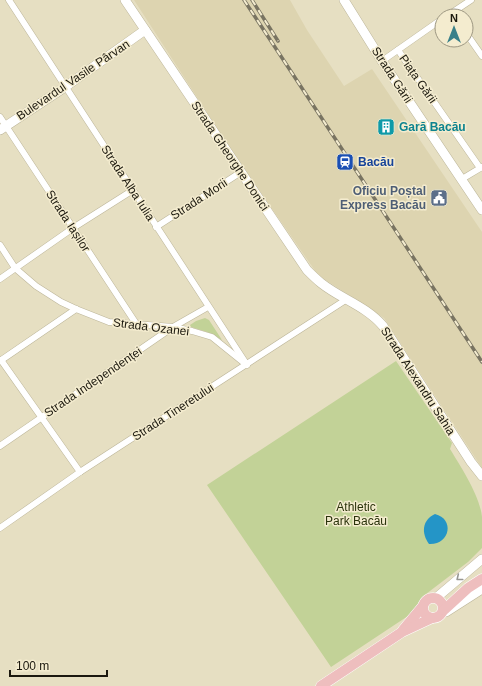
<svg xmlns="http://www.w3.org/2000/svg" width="482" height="686" viewBox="0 0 482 686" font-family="Arial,sans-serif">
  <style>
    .built { fill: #ddd4b0 }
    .green { fill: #c2d297 }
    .water { fill: #2495c7 }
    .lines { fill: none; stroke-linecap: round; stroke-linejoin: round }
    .street-casing { stroke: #bdb69a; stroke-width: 7 }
    .secondary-casing { stroke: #bdb69a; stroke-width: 10 }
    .primary-casing { stroke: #fff; stroke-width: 11 }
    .street { stroke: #fff; stroke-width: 6 }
    .secondary { stroke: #fff; stroke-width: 9 }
    .primary { stroke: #eebebe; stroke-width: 10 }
    .rail-casing { stroke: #797462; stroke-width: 3.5 }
    .rail { stroke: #f4eccf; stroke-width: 2; stroke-dasharray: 6; stroke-linecap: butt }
    .oneway { stroke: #989793 }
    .labels { text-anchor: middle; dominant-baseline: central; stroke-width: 3; stroke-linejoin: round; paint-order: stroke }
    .street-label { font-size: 12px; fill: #1b180e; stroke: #f4eccf }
    .culture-label { font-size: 12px; font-weight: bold; fill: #0d838f; stroke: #f4eccf; text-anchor: start }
    .transit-label { font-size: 12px; font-weight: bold; fill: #164399; stroke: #f4eccf; text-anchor: start }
    .service-label { font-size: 12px; font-weight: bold; fill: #4e5e75; stroke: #f4eccf; text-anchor: end }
    .park-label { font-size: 12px; fill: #2a330b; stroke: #f4eccf }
  </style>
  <rect width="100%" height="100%" fill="#e6dfc2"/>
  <path class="built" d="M134 0H290L307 30 344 86 372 69 482 232V468L384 318 318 275 230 148Z"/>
  <g class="green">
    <path d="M205 318 209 320 222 340 207 332 191 327 190 325 196 321Z"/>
    <path d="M396 361 452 443 450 449C461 467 480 496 482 517 482 527 482 538 482 548L468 562 426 594 414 612 331 667 207 485Z"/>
  </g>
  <path class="water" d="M435 514C455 519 450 545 429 544 421 533 422 520 435 514Z"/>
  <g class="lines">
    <defs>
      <g id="street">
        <path d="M9 0 247 365"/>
        <path d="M447 16 471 0"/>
        <path d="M466 33 482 56"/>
        <path d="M398 50 480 168"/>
        <path d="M382 61 442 19"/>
        <path d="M0 117 137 325"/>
        <path d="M462 179 482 167"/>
        <path d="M156 227 241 172"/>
        <path d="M0 245 15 268 36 286 61 302 76 309 109 322 173 327 192 331 212 337 243 362"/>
        <path d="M0 279 73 228 133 190"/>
        <path d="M1 360 80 472"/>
        <path d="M0 361 76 309"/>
        <path d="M0 446 173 327 208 307"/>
        <path d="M0 528 80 472 347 299"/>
      </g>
      <g id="secondary">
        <path d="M125 0 307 270C311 274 316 279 321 283 341 299 366 306 383 326L471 462 482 476"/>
        <path d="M344 0 382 61 482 210"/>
        <path d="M0 130 65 87 145 30"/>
        <path d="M436 598 482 559"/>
        <path d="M446 612 482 589"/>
      </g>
      <g id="primary">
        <circle cx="433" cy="608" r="10"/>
        <path d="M444 610 468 588 482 579"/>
        <path d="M403 630 423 606"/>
        <path d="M321 686 402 632 432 618"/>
      </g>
    </defs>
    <use href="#street" class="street-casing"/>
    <use href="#secondary" class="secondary-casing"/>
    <use href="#primary" class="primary-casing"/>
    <use href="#street" class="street"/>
    <use href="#secondary" class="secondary"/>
    <use href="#primary" class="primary"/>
    <defs>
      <g id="rail">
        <path d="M244 0 482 362"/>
        <path d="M252 0 278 41"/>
      </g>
    </defs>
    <use href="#rail" class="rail-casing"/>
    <use href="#rail" class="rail"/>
  </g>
  <defs><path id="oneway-chevron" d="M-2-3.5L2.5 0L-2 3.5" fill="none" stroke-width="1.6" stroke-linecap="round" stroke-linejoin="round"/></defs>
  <use class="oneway" href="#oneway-chevron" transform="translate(459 578) rotate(141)"/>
  <defs>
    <symbol id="building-square" viewBox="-11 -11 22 22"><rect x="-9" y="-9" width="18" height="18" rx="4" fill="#0f9aa8" stroke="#f4eccf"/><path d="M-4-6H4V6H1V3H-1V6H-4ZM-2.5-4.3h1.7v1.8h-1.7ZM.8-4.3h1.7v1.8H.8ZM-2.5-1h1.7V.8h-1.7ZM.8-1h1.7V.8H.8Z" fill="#fff"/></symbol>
    <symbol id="station-square" viewBox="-11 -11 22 22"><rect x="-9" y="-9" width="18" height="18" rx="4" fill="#1a4fb4" stroke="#f4eccf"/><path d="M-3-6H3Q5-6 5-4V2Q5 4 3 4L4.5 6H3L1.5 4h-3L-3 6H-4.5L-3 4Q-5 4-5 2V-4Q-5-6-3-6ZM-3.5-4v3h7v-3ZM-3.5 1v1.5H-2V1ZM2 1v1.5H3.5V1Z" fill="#fff"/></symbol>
    <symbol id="civic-square" viewBox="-11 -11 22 22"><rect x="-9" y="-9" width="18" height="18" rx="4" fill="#5c6f8a" stroke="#f4eccf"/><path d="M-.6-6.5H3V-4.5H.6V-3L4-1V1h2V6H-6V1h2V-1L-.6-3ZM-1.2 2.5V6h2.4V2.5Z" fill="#fff"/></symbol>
  </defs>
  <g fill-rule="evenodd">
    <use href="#building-square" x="376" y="117" width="20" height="20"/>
    <use href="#station-square" x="335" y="152" width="20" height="20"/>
    <use href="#civic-square" x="429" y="188" width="20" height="20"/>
  </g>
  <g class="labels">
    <g class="street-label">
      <text transform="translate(392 75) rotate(57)">Strada Gării</text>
      <text transform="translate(418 79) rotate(55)">Piața Gării</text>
      <text transform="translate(73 80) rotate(-34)">Bulevardul Vasile Pârvan</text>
      <text transform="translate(230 156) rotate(56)">Strada Gheorghe Donici</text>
      <text transform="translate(128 183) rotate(57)">Strada Alba Iulia</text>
      <text transform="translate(199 199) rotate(-33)">Strada Morii</text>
      <text transform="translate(68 221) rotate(57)">Strada Iașilor</text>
      <text transform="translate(151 327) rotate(7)">Strada Ozanei</text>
      <text transform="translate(418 381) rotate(57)">Strada Alexandru Sahia</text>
      <text transform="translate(93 382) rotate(-34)">Strada Independenței</text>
      <text transform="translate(173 412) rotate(-33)">Strada Tineretului</text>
    </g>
    <g class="culture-label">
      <text x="399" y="127">Gară Bacău</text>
    </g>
    <g class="transit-label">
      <text x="358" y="162">Bacău</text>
    </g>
    <g class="service-label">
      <text x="426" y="191">Oficiu Poștal<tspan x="426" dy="14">Express Bacău</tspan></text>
    </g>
    <g class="park-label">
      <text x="356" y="507">Athletic<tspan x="356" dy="14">Park Bacău</tspan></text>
    </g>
  </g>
  <g transform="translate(454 28)"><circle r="19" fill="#f4eccf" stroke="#9d9782"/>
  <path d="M0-3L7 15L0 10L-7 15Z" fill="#398089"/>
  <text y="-6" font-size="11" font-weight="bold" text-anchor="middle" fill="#1b180e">N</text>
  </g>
  <path d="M10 670v6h97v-6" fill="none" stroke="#1b180e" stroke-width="2"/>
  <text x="16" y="670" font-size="12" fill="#1b180e" stroke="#f4eccf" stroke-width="3" paint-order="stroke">100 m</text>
</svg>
